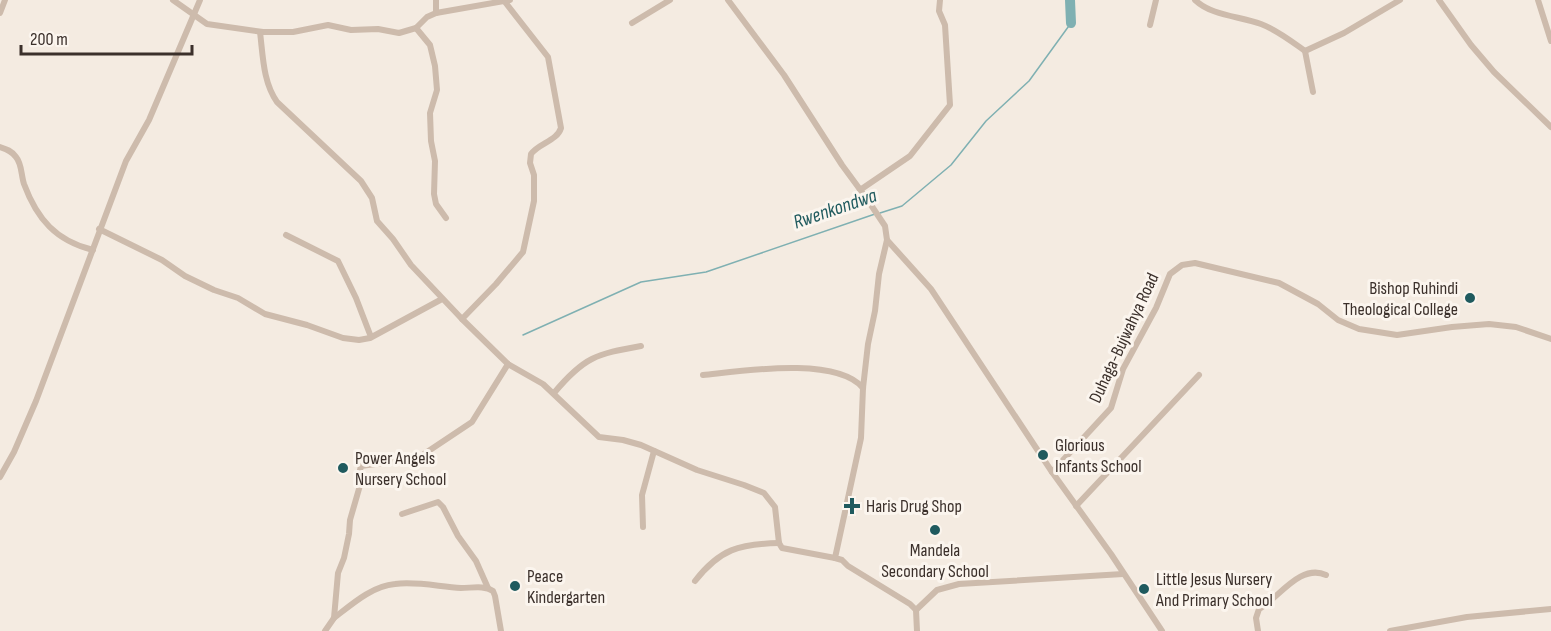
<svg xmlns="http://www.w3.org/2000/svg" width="1551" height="631" viewBox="0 0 1551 631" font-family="'Sofia Sans Condensed',sans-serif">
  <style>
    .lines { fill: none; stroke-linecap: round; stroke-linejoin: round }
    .stream { stroke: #7fb0b2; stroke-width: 1.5 }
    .river { stroke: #7fb0b2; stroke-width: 10 }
    .minor { stroke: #cdbbac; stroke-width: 6 }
    .poi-dot { fill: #1f5a5e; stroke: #fbf5ee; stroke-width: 2 }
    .labels { text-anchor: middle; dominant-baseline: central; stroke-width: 6; stroke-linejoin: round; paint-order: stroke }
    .poi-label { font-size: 18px; fill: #3b302b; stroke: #fbf5ee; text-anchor: start }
    .street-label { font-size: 18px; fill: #3b302b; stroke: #fbf5ee }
    .water-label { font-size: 20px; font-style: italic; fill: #1f5a5e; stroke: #fbf5ee }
  </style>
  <rect width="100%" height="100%" fill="#f4ebe1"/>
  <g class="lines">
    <g class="stream">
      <path d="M880 213 902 206 951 165 986 121 1029 81 1071 23"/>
      <path d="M523 335 641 282 706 272 875 214"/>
    </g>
    <path class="river" d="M1070 0 1071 23"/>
    <g class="minor">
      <path d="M173 0 207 24 263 32H293L328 25 351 30 378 29 399 33 416 28 427 17 436 13 510 0"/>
      <path d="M436 0V13"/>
      <path d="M728 0 784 75 842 165 867 199 885 226 887 240 931 289 1052 472 1111 554 1162 631"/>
      <path d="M1195 0C1212 16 1239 16 1261 24 1277 30 1291 41 1305 51L1313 92"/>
      <path d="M1439 0 1471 45 1494 72 1551 127"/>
      <path d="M1538 0 1551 41"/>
      <path d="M0 13 5 0"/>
      <path d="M632 23 670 0"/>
      <path d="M1150 25 1156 0"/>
      <path d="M416 28 430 45 435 66 437 90 430 113 431 141 435 161 434 194 436 204 446 218"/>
      <path d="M260 32C263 56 263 82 277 102L361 181 372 198 377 221 393 239 411 265 462 319 508 364 543 384 599 437 623 440 641 445 697 470 744 485 764 493 775 507 779 543 782 548 835 558"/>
      <path d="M1305 51 1344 33 1400 0"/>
      <path d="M0 147C6 149 12 151 16 157 22 164 21 175 24 184 37 219 56 241 93 250"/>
      <path d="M860 190 910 156 950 105 945 25 939 11 940 0"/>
      <path d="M99 229 162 260 185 276 214 290 238 298 265 314 307 325 343 338 359 340 370 338 442 299"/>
      <path d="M286 235 338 261 356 298 371 337"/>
      <path d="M887 240 879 274 875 311 868 344 863 388 861 438 835 558 842 560 848 566 910 604 916 610 917 631"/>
      <path d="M462 319 496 284 523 252 534 201V175L530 163 531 154C539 143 557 141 561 128L548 57 505 2"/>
      <path d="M703 375C742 371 836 356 863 388"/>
      <path d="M554 393C584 357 596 354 641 346"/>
      <path d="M1052 472 1111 408 1123 369 1156 308 1170 274 1182 265 1195 263 1279 283 1318 304 1338 320 1359 329 1397 335 1452 327 1489 324 1516 327 1551 339"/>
      <path d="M0 477 14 452 36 401 126 161 149 120 200 0"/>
      <path d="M1076 506 1199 375"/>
      <path d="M402 514 438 502 443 507 458 536 476 561 488 588"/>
      <path d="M643 527 642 495 654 451"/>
      <path d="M695 581C720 549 739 544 779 543"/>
      <path d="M916 610 937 590 959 584 1123 574"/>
      <path d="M334 618C352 604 372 586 395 584 417 581 440 587 461 588 472 588 484 585 493 591L495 596 501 631"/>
      <path d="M325 631 334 618 338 573 344 558 349 534 350 520 363 475 360 470 361 466 418 458 472 422 508 364"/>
      <path d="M1258 631 1256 618 1259 609C1278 599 1300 563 1326 575"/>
      <path d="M1390 631 1467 617 1551 609"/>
    </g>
  </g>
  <g class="poi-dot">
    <circle cx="1470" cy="298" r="6"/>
    <circle cx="1043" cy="455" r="6"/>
    <circle cx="343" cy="468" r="6"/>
    <path d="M849 497h6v6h6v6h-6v6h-6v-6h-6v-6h6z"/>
    <circle cx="935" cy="530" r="6"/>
    <circle cx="515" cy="586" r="6"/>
    <circle cx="1144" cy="589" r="6"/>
  </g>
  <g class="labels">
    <g class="poi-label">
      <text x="1458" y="288" text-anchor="end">Bishop Ruhindi<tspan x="1458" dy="21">Theological College</tspan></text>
      <text x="1055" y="445">Glorious<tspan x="1055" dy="21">Infants School</tspan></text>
      <text x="355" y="458">Power Angels<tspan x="355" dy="21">Nursery School</tspan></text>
      <text x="866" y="506">Haris Drug Shop</text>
      <text x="935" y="550" text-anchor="middle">Mandela<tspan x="935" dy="21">Secondary School</tspan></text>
      <text x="527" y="576">Peace<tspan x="527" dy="21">Kindergarten</tspan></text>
      <text x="1156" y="579">Little Jesus Nursery<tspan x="1156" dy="21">And Primary School</tspan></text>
    </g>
    <g class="street-label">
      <text transform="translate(1124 338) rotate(-65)">Duhaga-Bujwahya Road</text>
    </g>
    <g class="water-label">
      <text transform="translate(835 209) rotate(-19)">Rwenkondwa</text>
    </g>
  </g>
  <path d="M21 45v9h171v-9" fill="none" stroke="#3b302b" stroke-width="3"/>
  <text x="30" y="45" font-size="18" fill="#3b302b" stroke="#fbf5ee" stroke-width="4.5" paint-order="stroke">200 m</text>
</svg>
